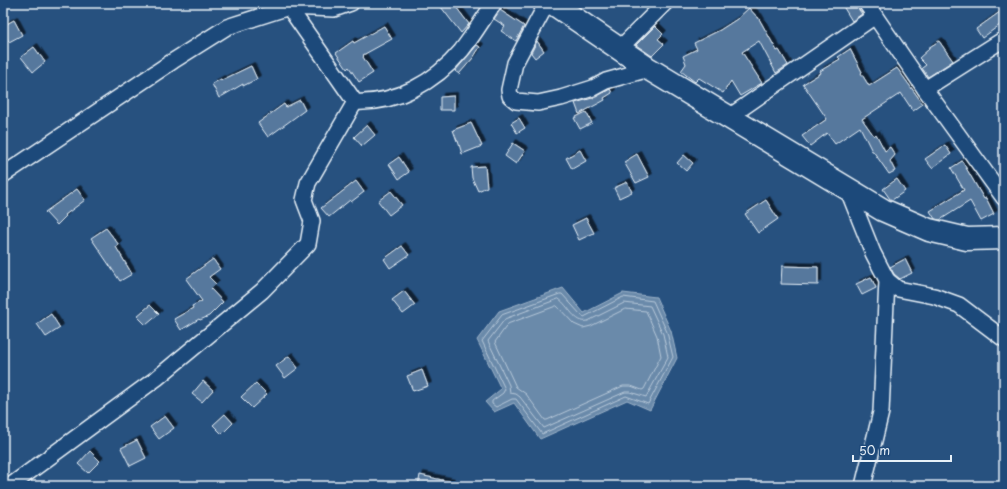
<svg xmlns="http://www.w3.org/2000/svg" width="1007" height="489" viewBox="0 0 1007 489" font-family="'Playpen Sans',sans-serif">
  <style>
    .water { fill: #6b8aaa; stroke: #9db3c9 }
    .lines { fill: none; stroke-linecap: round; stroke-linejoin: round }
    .shore { stroke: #b6c8d9; stroke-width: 1 }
    .building { fill: #57789d; stroke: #e8f1f8; filter: url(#shadow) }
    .minor-casing { stroke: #e8f1f8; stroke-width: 18 }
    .secondary-casing { stroke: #e8f1f8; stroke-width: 25 }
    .minor { stroke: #1f4a7a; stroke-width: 15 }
    .secondary { stroke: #1f4a7a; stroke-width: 22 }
  </style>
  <defs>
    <filter id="shadow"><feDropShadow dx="3.5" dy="-3.5" stdDeviation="0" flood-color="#0009"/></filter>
  </defs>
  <rect width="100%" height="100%" fill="#27517f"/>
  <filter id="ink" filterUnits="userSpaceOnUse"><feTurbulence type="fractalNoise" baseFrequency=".025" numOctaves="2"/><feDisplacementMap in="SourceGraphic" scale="8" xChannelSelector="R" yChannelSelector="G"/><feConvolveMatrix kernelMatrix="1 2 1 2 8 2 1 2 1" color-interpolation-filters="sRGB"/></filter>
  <g filter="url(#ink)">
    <path class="water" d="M563 288 584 313 623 293 656 297 671 331 677 358 650 410 627 400 540 439 514 403 494 412 485 402 501 389 477 340 499 311Z"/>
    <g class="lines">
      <g class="shore">
        <path d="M560 294H562L581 315 584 317 623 297 653 301 667 332 673 357 648 404 626 396 542 434 516 399H512L496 407 492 404V401L503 393 505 389 482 341 502 315Z"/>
        <path d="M559 299C569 306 575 324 588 321L624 303 650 306 663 334 668 357 646 397 630 392H625L544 428 520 397 516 394 510 393 509 385 488 341 505 319Z"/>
        <path d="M557 306 574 324 583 328 591 326 625 309 646 311 657 336 661 356 644 389 642 390 631 386H623L547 420H545L526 394 516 387 495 342 508 324Z"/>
      </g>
    </g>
    <g class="building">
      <path d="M448 3H453L469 24 461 33 441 7Z"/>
      <path d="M841 3H854L862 14 852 21Z"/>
      <path d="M749 8 757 17H758L777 51 779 50 788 65 776 73 759 41 742 52 762 83 740 96 731 81 723 93 699 78 695 82 681 71 686 64 683 56 697 49 694 43 720 30 737 19Z"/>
      <path d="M1004 9V22L982 38 976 29Z"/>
      <path d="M500 10 524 26 516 41 501 31 505 26 494 19Z"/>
      <path d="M14 20 22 35 9 42 3 32V26Z"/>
      <path d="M384 26 392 39 363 55 364 56 363 57 373 73 359 82 349 67 347 69 336 53 353 41 354 43Z"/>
      <path d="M655 26 663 34 658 39 664 44 652 56 636 45Z"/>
      <path d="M537 41 544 51 535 58 531 53Z"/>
      <path d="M939 41 953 61 928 77 922 68 926 65 919 58 929 49 928 48Z"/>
      <path d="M477 45 480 47 473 58 459 74 455 71Z"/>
      <path d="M34 47 45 62 33 72 21 57Z"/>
      <path d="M850 49 862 72 861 73 869 86 897 68 923 104 913 111 901 93 862 119 874 136 876 134 885 151 890 147 895 155 890 161 895 171 889 174 873 151H872L860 127 835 144 827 133 810 146 802 136 827 119 803 84 821 73 820 71 840 59 838 57Z"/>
      <path d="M251 66 257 79 243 86V84L219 98 212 84 221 79 222 80Z"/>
      <path d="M610 89 612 93 604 98 605 100 579 114 575 103 596 97Z"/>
      <path d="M454 96V110H440V97Z"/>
      <path d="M300 100 305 110 268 137 258 123 284 104 286 107Z"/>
      <path d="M586 112 592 123 580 129 574 118Z"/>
      <path d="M519 118 525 128 517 133 511 123Z"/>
      <path d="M471 123 482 146 462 154 458 141H457L453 130Z"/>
      <path d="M367 125 375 135 362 146 354 137Z"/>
      <path d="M513 143 525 151 516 164 505 156Z"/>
      <path d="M945 145 951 154 932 168 925 159Z"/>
      <path d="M580 150 586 161 572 169 566 158Z"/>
      <path d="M637 154 649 177 636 183 624 162Z"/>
      <path d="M684 155 693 163 686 171 677 163Z"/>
      <path d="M399 157 409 172 399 179 389 164Z"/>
      <path d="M962 161 984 199 986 198 994 214 981 221 970 201 940 220 935 219 930 211 964 190 951 168Z"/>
      <path d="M485 166 487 187 478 191 472 178 471 167Z"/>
      <path d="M897 179 905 191 892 200 890 199 883 189Z"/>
      <path d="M356 181 364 192 351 202 350 200 329 217 321 208Z"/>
      <path d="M627 182 632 192 619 198 614 188Z"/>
      <path d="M77 189 85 200 65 215 66 216 57 225 45 212Z"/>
      <path d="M391 191 402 205 389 215 378 201Z"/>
      <path d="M766 200 778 219 758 233 745 214Z"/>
      <path d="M586 218 594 233 579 240 572 225Z"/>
      <path d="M106 228 119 245 116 247 132 274 120 281 91 238Z"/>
      <path d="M402 246 409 255 390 268 384 259Z"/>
      <path d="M213 259 220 269 209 277 216 284 211 289 223 302 209 316 200 320 199 319 181 330 174 319 193 308 192 306 202 301 186 279Z"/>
      <path d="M905 259 912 273 900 279 894 274 890 267Z"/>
      <path d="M782 266 818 267V285L781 284Z"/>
      <path d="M871 277 876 288 862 295 856 284Z"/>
      <path d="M404 291 415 305 403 314 392 300Z"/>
      <path d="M150 305 159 314 146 325 137 316Z"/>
      <path d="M51 314 60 328 46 337 37 324Z"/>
      <path d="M289 356 298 368 285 378 276 366Z"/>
      <path d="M422 370 428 386 413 391 407 376Z"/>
      <path d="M203 381 213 390 202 402 192 394Z"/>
      <path d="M256 383 267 394 252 408 241 397Z"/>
      <path d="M225 414 233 423 222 434 213 425Z"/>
      <path d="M165 416 174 428 159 439 150 427Z"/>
      <path d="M137 440 146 458 130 466 121 448Z"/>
      <path d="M90 451 100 461 88 473 78 464Z"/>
      <path d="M420 475 451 482 450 486H418Z"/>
    </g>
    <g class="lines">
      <defs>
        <g id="minor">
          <path d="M286 3 355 102C396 104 435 82 461 51 473 36 483 19 494 3"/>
          <path d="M547 3 515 63 509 90 510 96 516 101 538 103 561 98 593 88 606 81 649 69"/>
          <path d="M866 3 925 89 1004 198"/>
          <path d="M619 49 665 3"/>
          <path d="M925 89 1004 39"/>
          <path d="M729 117 875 16"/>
          <path d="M3 175 173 61 227 27 289 7 334 9 351 3"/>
          <path d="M847 188 873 253 887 280 881 412 863 486"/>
          <path d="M887 280 898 289 934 296 959 305 1004 339"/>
          <path d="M10 486 157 378 262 291 308 244 312 221 304 200 308 183 355 102"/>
        </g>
        <path id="secondary" d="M552 3 649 69 883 210 929 230 967 239 1004 238"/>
      </defs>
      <use href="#minor" class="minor-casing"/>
      <use href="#secondary" class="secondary-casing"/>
      <use href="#minor" class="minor"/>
      <use href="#secondary" class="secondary"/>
    </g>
  </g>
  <rect width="1007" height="489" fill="none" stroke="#1f4a7a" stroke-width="16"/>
  <rect x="8" y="8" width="991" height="473" fill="none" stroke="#e8f1f8" stroke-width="1.5" filter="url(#ink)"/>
  <path d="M853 455v6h98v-6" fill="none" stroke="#e8f1f8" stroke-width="2"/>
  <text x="859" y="455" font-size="12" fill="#e8f1f8" stroke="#1f4a7a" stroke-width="3" paint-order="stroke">50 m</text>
</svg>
